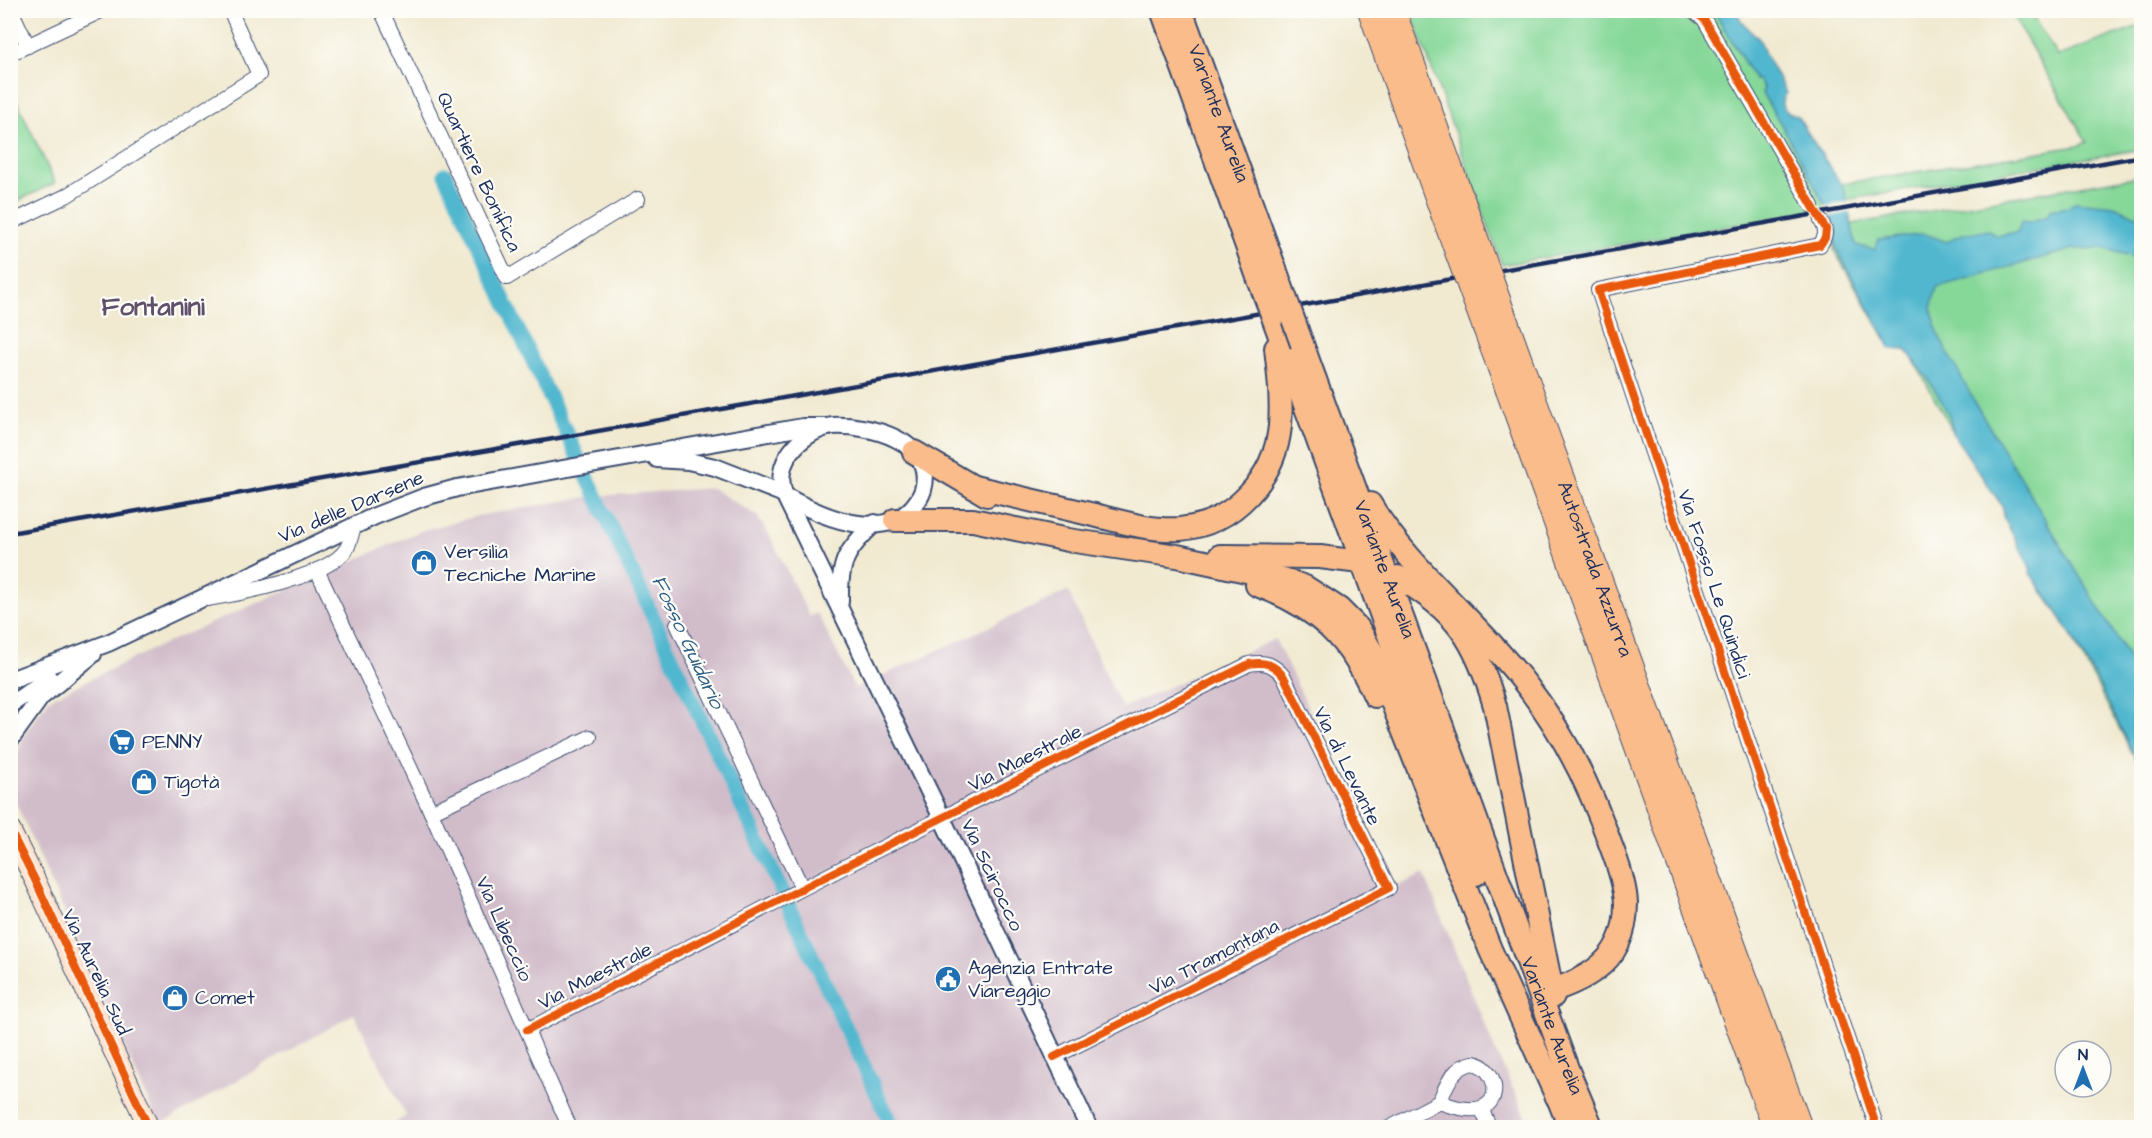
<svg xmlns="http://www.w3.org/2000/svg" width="2152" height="1138" viewBox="0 0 2152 1138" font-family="'Architects Daughter',sans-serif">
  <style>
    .industrial { fill: #d1bdca }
    .green { fill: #86d899; stroke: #50847c; stroke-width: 1.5 }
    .water { fill: #51b7cf; stroke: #367396; stroke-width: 1.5 }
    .pier { fill: #f1ead1 }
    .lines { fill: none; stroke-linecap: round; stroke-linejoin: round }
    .canal { stroke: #51b7cf; stroke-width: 15 }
    .minor-casing { stroke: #3b4b6f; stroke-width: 16 }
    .tertiary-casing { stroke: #3b4b6f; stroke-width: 20 }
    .secondary-casing { stroke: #3b4b6f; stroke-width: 22 }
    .trunk-casing { stroke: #3b4b6f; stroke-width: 26 }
    .motorway-casing { stroke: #3b4b6f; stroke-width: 28 }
    .minor { stroke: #fff; stroke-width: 14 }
    .tertiary { stroke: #fff; stroke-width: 16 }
    .secondary { stroke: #fde4d1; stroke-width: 20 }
    .trunk { stroke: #fabc8b; stroke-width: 22 }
    .motorway { stroke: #fabc8b; stroke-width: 26 }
    .rail { stroke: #1b2f5e; stroke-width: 4.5 }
    .trunk-bridge-casing { stroke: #3b4b6f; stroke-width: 26; stroke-linecap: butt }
    .motorway-bridge-casing { stroke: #3b4b6f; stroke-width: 28; stroke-linecap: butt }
    .trunk-bridge { stroke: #fabc8b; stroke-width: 22 }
    .motorway-bridge { stroke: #fabc8b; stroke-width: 26 }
    .cycleway-casing { stroke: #fdfcf7; stroke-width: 11 }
    .cycleway { stroke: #e8590c; stroke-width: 8 }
    .labels { text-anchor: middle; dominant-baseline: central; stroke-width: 4.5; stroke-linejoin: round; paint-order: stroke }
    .street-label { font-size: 20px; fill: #1b2f5e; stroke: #fdfcf7 }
    .poi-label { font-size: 20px; fill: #1b2f5e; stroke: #fdfcf7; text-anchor: start }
    .water-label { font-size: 21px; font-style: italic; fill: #2e5f86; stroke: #fdfcf7 }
    .district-label { font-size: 26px; font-weight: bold; fill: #5f516a; stroke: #fdfcf7 }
  </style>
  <rect width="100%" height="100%" fill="#fdfcf7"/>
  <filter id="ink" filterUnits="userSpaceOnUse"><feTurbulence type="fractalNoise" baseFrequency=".0167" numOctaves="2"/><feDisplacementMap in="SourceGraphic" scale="12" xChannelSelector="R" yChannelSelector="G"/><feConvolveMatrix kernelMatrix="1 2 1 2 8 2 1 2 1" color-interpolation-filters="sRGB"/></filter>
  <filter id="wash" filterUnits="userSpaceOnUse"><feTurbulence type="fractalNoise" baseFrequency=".008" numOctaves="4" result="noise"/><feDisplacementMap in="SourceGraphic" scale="24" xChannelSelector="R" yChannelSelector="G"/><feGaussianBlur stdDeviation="1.35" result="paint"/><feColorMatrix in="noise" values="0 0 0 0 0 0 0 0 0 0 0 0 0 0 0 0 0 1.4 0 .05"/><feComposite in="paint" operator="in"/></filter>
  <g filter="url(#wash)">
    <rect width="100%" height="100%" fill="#f1ead1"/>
    <path class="industrial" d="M712 488 757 516 770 536 809 616 817 613 855 688 1068 591 1122 708 1275 639 1395 887 1424 874 1495 1050 1531 1127H387L406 1116 354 1014 159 1125 11 792V776L17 753 26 731 49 699 168 642 423 530 482 515 586 497Z"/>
    <g class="green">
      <path d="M1411 11H1714L1755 80H1759L1764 88 1762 93 1784 129 1827 209 1502 265Z"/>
      <path d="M2010 11H2029L2058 56 2141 25V149L1846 200 1844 189 1840 184 2078 146 2087 142Z"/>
      <path d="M11 88 55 183 11 204H10Z"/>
      <path d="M2141 176V770L2065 624C2057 612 2030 578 2030 567L2003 516 2004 506 1956 437 1908 350 1891 348 1834 250V227Z"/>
    </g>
    <path class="water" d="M1714 11H1736L1742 22 1760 40 1765 54 1786 93C1776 105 1786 113 1797 116L1844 189 1856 245 1874 250 1879 240 1925 234 1947 242C1962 231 1971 234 1989 230L1996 236 2018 232 2021 221 2029 222 2048 216 2050 210 2069 207 2075 202 2114 206 2141 218V259L2102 248 2074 249 1937 287 1931 308 1939 336 1978 408 2141 678V770C2109 702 2075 633 2030 573L2031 569 2003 516V507L1955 437C1952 430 1951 421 1948 414 1938 391 1922 370 1906 350L1891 349 1836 248V226L1784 129 1762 93 1764 88 1759 80H1755Z"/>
    <path class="pier" d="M1849 202 1851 212 1827 217 1822 207Z"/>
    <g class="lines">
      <path class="canal" d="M445 174 893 1128"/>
    </g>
  </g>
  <g filter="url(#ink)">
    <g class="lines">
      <defs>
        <g id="minor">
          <path d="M11 10 28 46"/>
          <path d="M381 10 507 278 638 199"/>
          <path d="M1692 10 1704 19 1812 206"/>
          <path d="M10 54 103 10"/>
          <path d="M1821 221C1827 231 1826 236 1820 245L1598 290 1877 1128"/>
          <path d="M10 223 66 196 259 75 230 10"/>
          <path d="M317 570 431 812 570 1128"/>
          <path d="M207 599C239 594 330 577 347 548 350 542 352 533 354 526"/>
          <path d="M677 624 802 888"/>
          <path d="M431 812 590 737"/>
          <path d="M527 1030 854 862 1249 664C1265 661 1274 664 1284 677L1389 888 1054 1057"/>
          <path d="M1473 1063C1496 1067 1503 1101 1481 1108 1468 1112 1452 1106 1439 1102 1447 1085 1452 1067 1473 1063Z"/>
          <path d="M1481 1108 1490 1128"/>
          <path d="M1389 1128 1439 1102"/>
        </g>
        <g id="tertiary">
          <path d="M832 426C867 424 937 440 923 490 919 502 908 514 896 520 861 534 815 513 785 496 771 464 800 432 832 426Z"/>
          <path d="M657 459 688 461 715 467 784 494"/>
          <path d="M785 496 942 818 1089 1128"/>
          <path d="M840 602C839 562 846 550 875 523"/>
          <path d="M10 680 108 643 375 516 424 497 457 488 568 468 803 427H827"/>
          <path d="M10 705 49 678"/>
          <path d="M10 740 41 697 93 654"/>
        </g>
        <path id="secondary" d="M10 830 36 882 149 1128"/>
        <g id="trunk">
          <path d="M1162 10 1258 277"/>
          <path id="s1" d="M1181 10 1275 269"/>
          <path d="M1273 317 1476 874"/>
          <path id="s2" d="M1302 344 1568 1071 1592 1128"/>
          <path d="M914 452 987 495"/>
          <path d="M974 487C1014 496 1054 506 1094 515 1122 522 1151 531 1180 529 1234 524 1275 478 1280 426 1282 400 1279 374 1276 348"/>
          <path d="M1370 504C1409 569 1477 621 1524 682 1563 731 1591 788 1611 846 1618 864 1625 884 1626 903 1626 917 1624 931 1618 943 1607 966 1585 978 1562 987"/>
          <path d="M895 520H973L1068 540 1177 556 1279 578 1305 587 1339 609 1358 628 1373 654 1490 949 1557 1097"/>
          <path d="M1220 556 1320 557 1352 561"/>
          <path d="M1398 577C1457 611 1476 641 1495 706L1553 996"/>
          <path d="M1257 585C1316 606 1350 639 1375 696"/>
          <path d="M1553 1085 1570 1128"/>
        </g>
        <g id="motorway">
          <path d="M1371 10 1443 211"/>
          <path d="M1392 10 1463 205"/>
          <path id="s3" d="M1527 383 1799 1128"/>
          <path d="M1509 390 1776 1128"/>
        </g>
      </defs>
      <use href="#minor" class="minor-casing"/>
      <use href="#tertiary" class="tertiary-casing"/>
      <use href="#secondary" class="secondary-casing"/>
      <use href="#trunk" class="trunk-casing"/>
      <use href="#motorway" class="motorway-casing"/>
      <use href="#minor" class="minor"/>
      <use href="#tertiary" class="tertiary"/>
      <use href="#secondary" class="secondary"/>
      <use href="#trunk" class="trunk"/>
      <use href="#motorway" class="motorway"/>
      <path class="rail" d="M10 533 553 439 2142 156"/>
      <defs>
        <g id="trunk-bridge">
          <path d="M1275 269 1302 344"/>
          <path d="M1258 277 1273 317"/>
        </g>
        <g id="motorway-bridge">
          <path d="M1463 205 1527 383"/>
          <path d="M1443 211 1509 390"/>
        </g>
      </defs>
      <use href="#trunk-bridge" class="trunk-bridge-casing"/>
      <use href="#motorway-bridge" class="motorway-bridge-casing"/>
      <use href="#trunk-bridge" class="trunk-bridge"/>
      <use href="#motorway-bridge" class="motorway-bridge"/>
      <defs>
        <g id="cycleway">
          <path d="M1692 10 1704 19 1826 229 1825 238 1820 245 1598 290 1877 1128"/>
          <path d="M10 830 36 882 149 1128"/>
          <path d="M527 1030 854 862 1249 664C1265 661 1274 664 1284 677L1389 888 1054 1057"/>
        </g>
      </defs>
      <use href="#cycleway" class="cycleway-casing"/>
      <use href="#cycleway" class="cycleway"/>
    </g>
  </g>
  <defs>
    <symbol id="shop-disc" viewBox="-11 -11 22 22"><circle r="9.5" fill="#1f6fb2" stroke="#fdfcf7"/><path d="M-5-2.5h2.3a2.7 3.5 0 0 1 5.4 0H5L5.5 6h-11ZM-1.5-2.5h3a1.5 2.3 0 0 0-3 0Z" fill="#fff"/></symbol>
    <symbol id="supermarket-disc" viewBox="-11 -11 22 22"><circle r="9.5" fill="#1f6fb2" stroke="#fdfcf7"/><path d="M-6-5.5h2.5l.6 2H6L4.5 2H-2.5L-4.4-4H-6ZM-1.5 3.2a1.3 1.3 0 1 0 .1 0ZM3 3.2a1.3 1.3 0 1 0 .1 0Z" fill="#fff"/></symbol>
    <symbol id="civic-disc" viewBox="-11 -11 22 22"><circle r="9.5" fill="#1f6fb2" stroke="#fdfcf7"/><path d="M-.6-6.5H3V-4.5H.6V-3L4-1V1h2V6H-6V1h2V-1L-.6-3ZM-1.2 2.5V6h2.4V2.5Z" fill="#fff"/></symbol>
  </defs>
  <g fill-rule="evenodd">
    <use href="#shop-disc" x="409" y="548" width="30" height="30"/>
    <use href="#supermarket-disc" x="107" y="727" width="30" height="30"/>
    <use href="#shop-disc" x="129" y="767" width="30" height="30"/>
    <use href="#civic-disc" x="933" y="964" width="30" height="30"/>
    <use href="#shop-disc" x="160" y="983" width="30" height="30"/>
  </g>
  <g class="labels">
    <g class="street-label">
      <text stroke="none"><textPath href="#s1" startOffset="110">Variante Aurelia</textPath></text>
      <text transform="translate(479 172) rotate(65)">Quartiere Bonifica</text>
      <text transform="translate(351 507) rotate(-23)">Via delle Darsene</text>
      <text stroke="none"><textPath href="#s3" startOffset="198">Autostrada Azzurra</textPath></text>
      <text stroke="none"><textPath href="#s2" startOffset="240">Variante Aurelia</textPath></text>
      <text transform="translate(1714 584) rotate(72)">Via Fosso Le Quindici</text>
      <text transform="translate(1025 758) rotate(-27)">Via Maestrale</text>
      <text transform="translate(1347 766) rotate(64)">Via di Levante</text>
      <text transform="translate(992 875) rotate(65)">Via Scirocco</text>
      <text transform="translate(504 929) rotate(66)">Via Libeccio</text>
      <text transform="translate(1214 957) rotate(-27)">Via Tramontana</text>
      <text transform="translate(96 972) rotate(65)">Via Aurelia Sud</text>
      <text transform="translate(595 976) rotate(-27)">Via Maestrale</text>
      <text stroke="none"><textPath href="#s2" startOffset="726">Variante Aurelia</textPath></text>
    </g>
    <g class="poi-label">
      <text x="444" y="552">Versilia<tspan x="444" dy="23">Tecniche Marine</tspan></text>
      <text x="142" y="742">PENNY</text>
      <text x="164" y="782">Tigotà</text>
      <text x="968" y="968">Agenzia Entrate<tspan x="968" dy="23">Viareggio</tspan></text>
      <text x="195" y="998">Comet</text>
    </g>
    <g class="water-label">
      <text transform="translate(688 642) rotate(65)">Fosso Guidario</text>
    </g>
    <g class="district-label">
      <text x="153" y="307">Fontanini</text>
    </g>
  </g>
  <rect width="2152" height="1138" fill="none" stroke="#fdfcf7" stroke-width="36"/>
  <g transform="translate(2083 1069)"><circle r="28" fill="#fdfcf7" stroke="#a3aaba" stroke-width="1.5"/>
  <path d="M0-4.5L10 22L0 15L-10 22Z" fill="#1f6fb2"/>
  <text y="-9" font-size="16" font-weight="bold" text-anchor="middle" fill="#1b2f5e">N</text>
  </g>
</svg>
